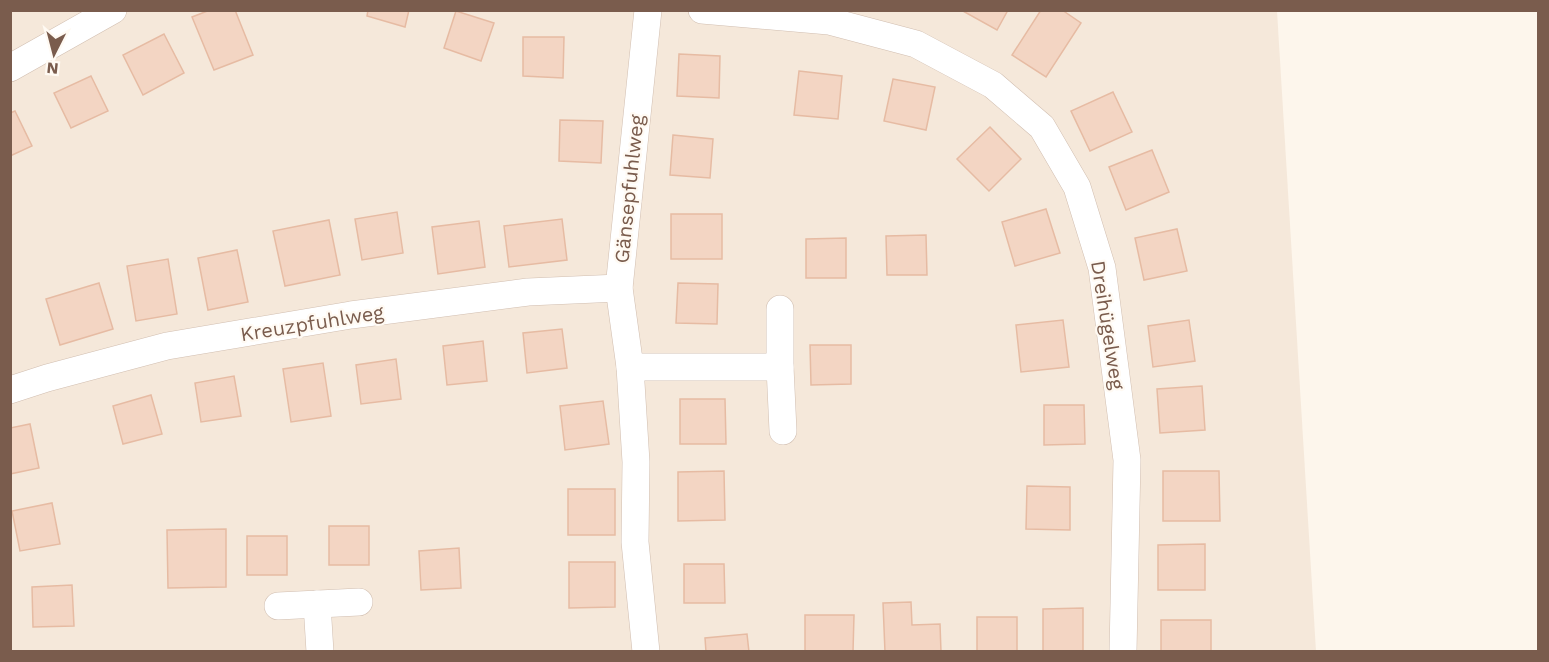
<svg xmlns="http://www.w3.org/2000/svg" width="1549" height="662" viewBox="0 0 1549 662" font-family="'Work Sans',sans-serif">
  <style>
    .residential { fill: #f5e8da }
    .building { fill: #f3d5c3; stroke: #e6bba3; stroke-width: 1.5 }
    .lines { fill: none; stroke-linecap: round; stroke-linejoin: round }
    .minor-casing { stroke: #d1beb0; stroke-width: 28 }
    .minor { stroke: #fff; stroke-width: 27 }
    .labels { text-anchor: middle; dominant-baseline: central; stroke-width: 4.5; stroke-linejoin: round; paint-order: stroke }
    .street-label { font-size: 20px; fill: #7a5c4d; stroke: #fffaf3 }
  </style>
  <rect width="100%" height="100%" fill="#fdf6ec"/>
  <path class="residential" d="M10 11H1277L1316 651H11Z"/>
  <g class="building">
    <path d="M210 10H235L253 55 214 70 192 17Z"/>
    <path d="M368 10H409L405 27 367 16Z"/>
    <path d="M961 10H1008L997 30Z"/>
    <path d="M1041 10H1062L1081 23 1046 77 1012 55Z"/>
    <path d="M456 11 494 23 481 61 444 48Z"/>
    <path d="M164 34 184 73 143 95 123 55Z"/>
    <path d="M523 37H564L563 78 523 76Z"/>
    <path d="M679 54 720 56 719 98 677 96Z"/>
    <path d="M799 71 842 76 838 119 794 115Z"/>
    <path d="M91 76 108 111 71 128 54 93Z"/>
    <path d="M893 79 935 87 926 130 884 121Z"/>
    <path d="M1113 92 1132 132 1090 151 1071 111Z"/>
    <path d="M15 111 32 146 10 156V113Z"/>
    <path d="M560 120 603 121 601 163 559 161Z"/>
    <path d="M990 127 1021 159 989 191 957 159Z"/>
    <path d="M673 135 713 139 710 178 670 175Z"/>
    <path d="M1152 150 1169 192 1126 210 1109 167Z"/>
    <path d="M1046 209 1060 253 1015 266 1002 222Z"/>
    <path d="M397 212 403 253 362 260 355 219Z"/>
    <rect x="671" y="214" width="51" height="45"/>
    <path d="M562 219 567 260 509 267 504 226Z"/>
    <path d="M329 220 340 275 285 286 273 231Z"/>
    <path d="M479 221 485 267 438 274 432 227Z"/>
    <path d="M1177 229 1187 271 1144 280 1135 238Z"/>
    <path d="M926 235 927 275H887L886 236Z"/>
    <path d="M846 238V278H806V239Z"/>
    <path d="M237 250 248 302 208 310 198 258Z"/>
    <path d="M168 259 177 314 136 321 127 266Z"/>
    <path d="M99 283 113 329 60 345 46 299Z"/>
    <path d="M678 283 718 284 717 324 676 323Z"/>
    <path d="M1063 320 1069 367 1021 372 1016 325Z"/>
    <path d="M1189 320 1195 361 1153 367 1148 326Z"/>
    <path d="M562 329 567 368 527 373 523 333Z"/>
    <path d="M483 341 487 381 447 385 443 346Z"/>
    <path d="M810 345H851V384L811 385Z"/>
    <path d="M396 359 401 399 361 404 356 365Z"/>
    <path d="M323 363 331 416 291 422 283 369Z"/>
    <path d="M234 376 241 416 201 422 195 383Z"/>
    <path d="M1202 386 1205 430 1160 433 1157 389Z"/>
    <path d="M151 395 162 434 123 444 113 406Z"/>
    <path d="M680 399H725L726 444H680Z"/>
    <path d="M603 401 609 444 565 450 560 406Z"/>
    <path d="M1044 405H1084L1085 444 1044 445Z"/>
    <path d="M30 424 39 468 10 474V428Z"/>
    <path d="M724 471 725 520 678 521V472Z"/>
    <path d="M1163 471H1219L1220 521H1163Z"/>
    <path d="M1027 486 1070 487V530L1026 529Z"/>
    <rect x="568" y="489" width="47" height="46"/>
    <path d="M52 503 60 544 20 551 12 511Z"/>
    <rect x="329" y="526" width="40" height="39"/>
    <path d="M226 529V587L168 588 167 530Z"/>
    <rect x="247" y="536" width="40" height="39"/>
    <path d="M1205 544V590H1158V545Z"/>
    <path d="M459 548 461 588 421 590 419 551Z"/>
    <path d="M569 562H615V607L569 608Z"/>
    <path d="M684 564H724L725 603H684Z"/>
    <path d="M72 585 74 626 33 627 32 587Z"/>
    <path d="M911 602 912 625 940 624 941 652H885L883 603Z"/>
    <path d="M1083 608V652H1043V609Z"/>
    <path d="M805 615H854L853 652H805Z"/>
    <rect x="977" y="617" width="40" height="35"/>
    <rect x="1161" y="620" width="50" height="32"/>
    <path d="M747 634 749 652H706L705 638Z"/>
  </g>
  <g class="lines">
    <defs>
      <g id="minor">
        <path d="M702 10 829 21 916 44 993 85 1042 127 1077 187 1102 268 1127 460 1123 652"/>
        <path d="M10 68 113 10"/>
        <path d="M780 309V367L783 431"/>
        <path d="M630 367H780"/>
        <path d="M10 390 47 378 167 346 351 315 528 292 619 288"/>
        <path d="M317 604 320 652"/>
        <path d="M278 606 359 602"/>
        <path d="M646 652 635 542 636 462 630 367 619 288 648 10"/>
      </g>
    </defs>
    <use href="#minor" class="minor-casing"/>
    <use href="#minor" class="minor"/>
  </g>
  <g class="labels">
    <g class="street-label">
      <text transform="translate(629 189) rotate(-84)">Gänsepfuhlweg</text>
      <text transform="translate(312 323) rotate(-9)">Kreuzpfuhlweg</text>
      <text transform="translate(1108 325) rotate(81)">Dreihügelweg</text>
    </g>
  </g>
  <rect width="1549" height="662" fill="none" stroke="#7a5c4d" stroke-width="24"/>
  <g transform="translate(54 54) rotate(186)" stroke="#fffaf3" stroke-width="4.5" paint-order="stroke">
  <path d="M0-4.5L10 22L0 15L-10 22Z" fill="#7a5c4d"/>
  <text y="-9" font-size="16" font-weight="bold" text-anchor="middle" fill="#7a5c4d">N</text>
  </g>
</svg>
